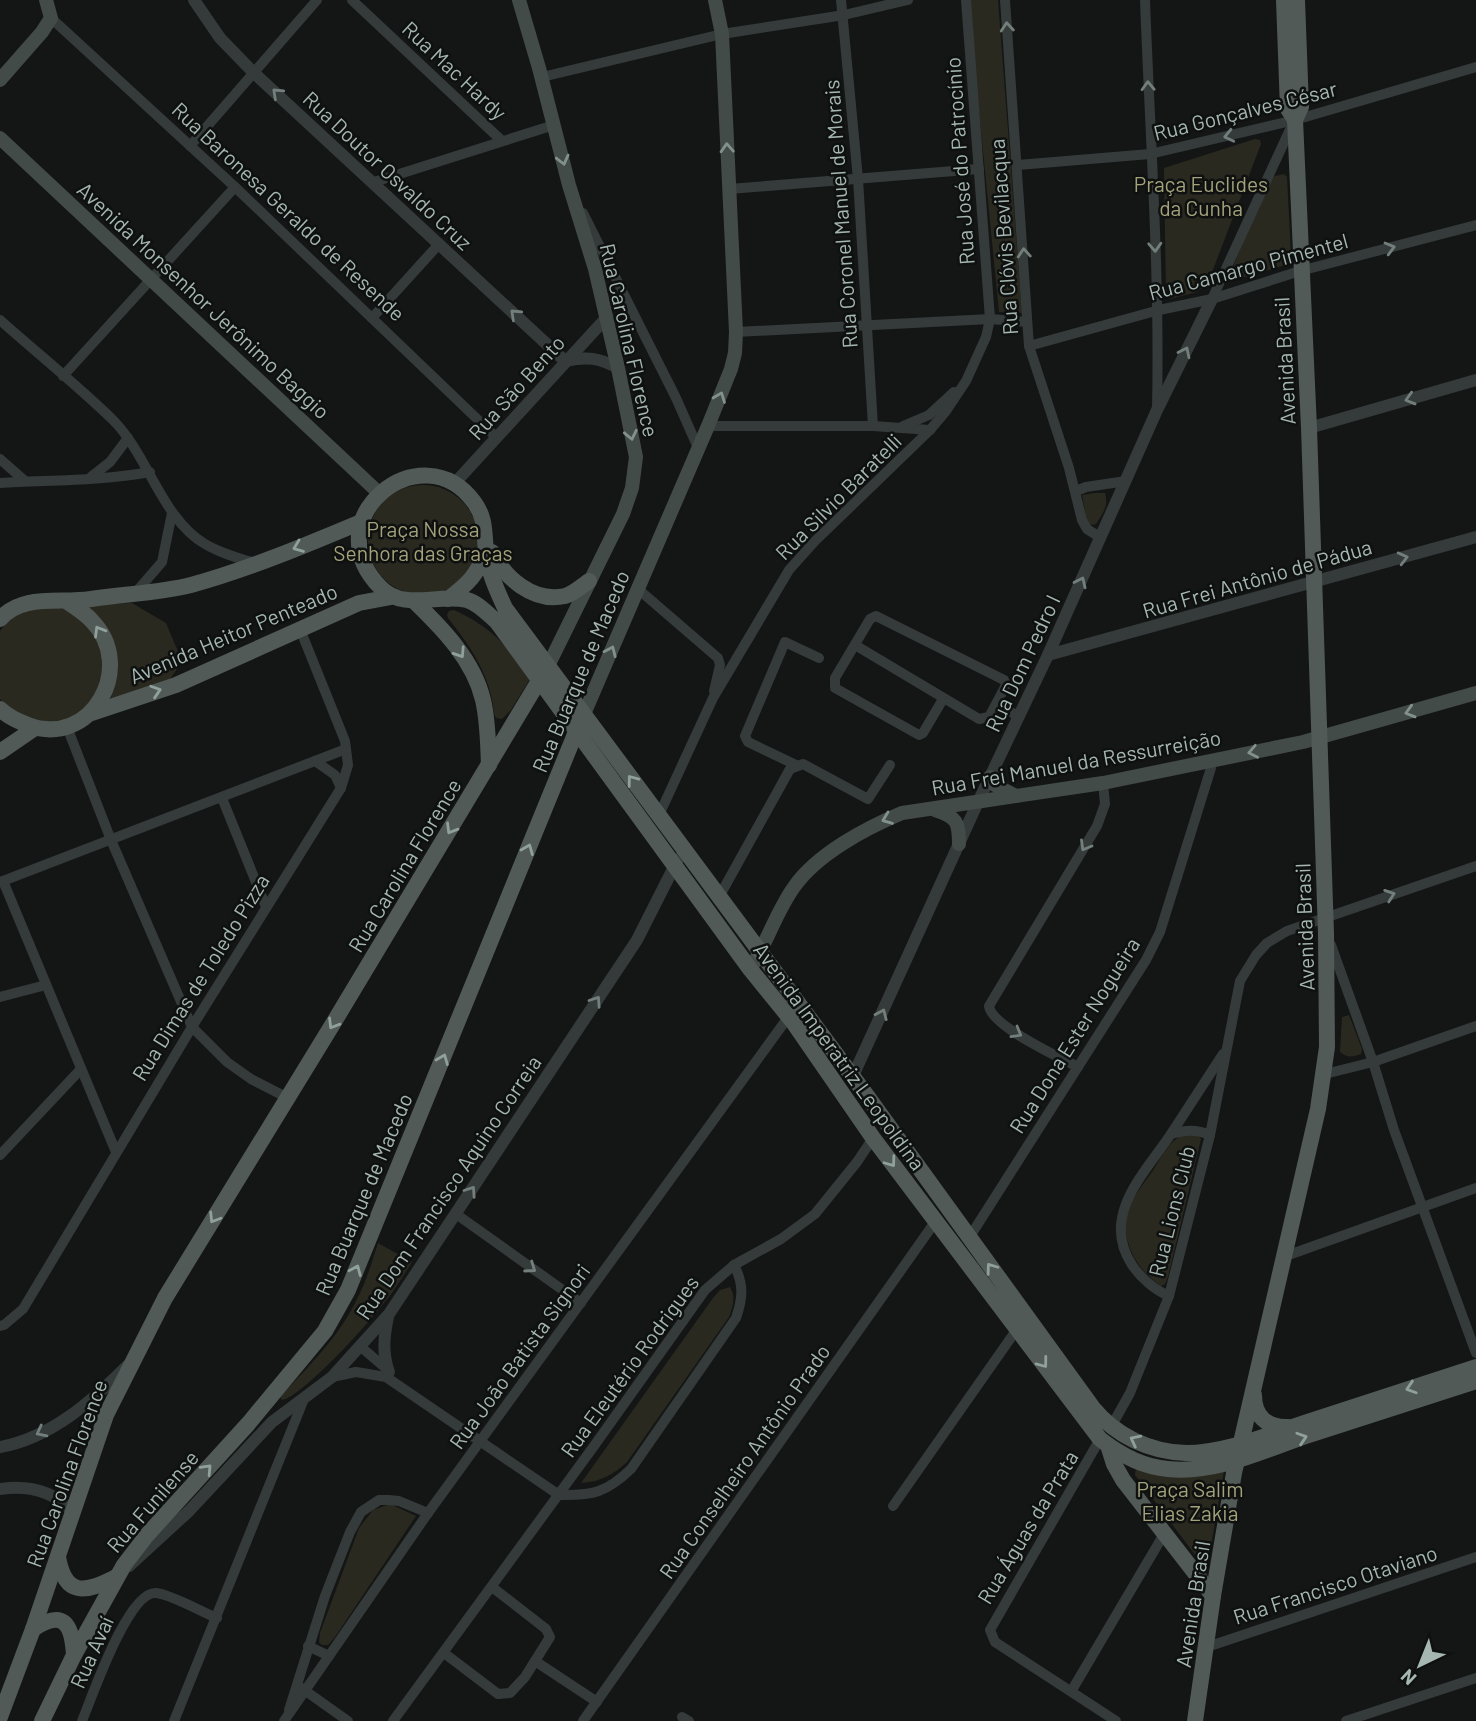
<svg xmlns="http://www.w3.org/2000/svg" width="1476" height="1721" viewBox="0 0 1476 1721" font-family="Barlow,sans-serif">
  <style>
    .green { fill: #292920 }
    .lines { fill: none; stroke-linecap: round; stroke-linejoin: round }
    .minor { stroke: #353b3a; stroke-width: 10 }
    .tertiary { stroke: #353b3a; stroke-width: 12 }
    .secondary { stroke: #434b48; stroke-width: 14 }
    .primary { stroke: #515a57; stroke-width: 16 }
    .oneway { stroke: #737f7b }
    .oneway2 { stroke: #83918c }
    .oneway3 { stroke: #90a09a }
    .labels { text-anchor: middle; dominant-baseline: central; stroke-width: 5; stroke-linejoin: round; paint-order: stroke }
    .street-label { font-size: 21px; fill: #a5b7b0; stroke: #0f1111 }
    .park-label { font-size: 21px; fill: #a3a27b; stroke: #0f1111 }
  </style>
  <rect width="100%" height="100%" fill="#141616"/>
  <g class="green">
    <path d="M968 0H998L1022 313 999 312Z"/>
    <path d="M1255 139 1260 140 1261 144 1209 280 1197 292 1170 299 1166 294 1164 168Z"/>
    <path d="M1284 174 1287 177 1291 256 1286 265 1241 278 1236 276 1233 267 1267 183 1275 176Z"/>
    <circle cx="423" cy="540" r="55"/>
    <path d="M1095 493H1105C1109 506 1103 513 1096 524L1091 525 1087 521 1082 495Z"/>
    <path d="M132 603 166 623 179 654 177 669 168 682 110 701C124 658 115 638 85 605Z"/>
    <path d="M38 606 58 607 76 614 92 626 106 662 96 699 65 722 45 724 10 710 0 699V631C10 617 23 611 38 606Z"/>
    <path d="M454 610C493 628 506 645 530 679L511 710 502 719 496 718 494 714C491 676 471 647 448 618L447 614 449 611Z"/>
    <path d="M1349 1015 1362 1049 1361 1054C1353 1057 1347 1058 1340 1052L1342 1017Z"/>
    <path d="M1197 1134 1201 1139 1168 1277 1165 1284 1161 1286C1138 1271 1119 1240 1128 1211 1133 1196 1145 1182 1154 1169 1160 1159 1170 1141 1181 1136 1185 1134 1193 1134 1197 1134Z"/>
    <path d="M378 1243 412 1262C403 1276 395 1290 384 1303 370 1322 302 1397 282 1400L280 1397C308 1367 339 1337 357 1299 366 1282 372 1262 378 1243Z"/>
    <path d="M730 1287C736 1297 733 1306 729 1317L627 1462C613 1475 600 1482 581 1483L713 1298 720 1290Z"/>
    <path d="M1136 1466 1224 1471 1209 1557 1205 1563 1199 1560 1135 1475Z"/>
    <path d="M390 1504 416 1516 335 1637 328 1645H322L319 1642 320 1633 359 1528 373 1510Z"/>
  </g>
  <g class="lines">
    <g class="minor">
      <path d="M352 0 501 140"/>
      <path d="M841 0 858 179 873 426"/>
      <path d="M1005 0 1029 346 1069 468 1082 520 1087 529 1101 538"/>
      <path d="M1145 0C1150 136 1160 272 1157 409"/>
      <path d="M51 18 235 187 496 437"/>
      <path d="M542 77 722 34 844 15 908 0"/>
      <path d="M190 146 317 0"/>
      <path d="M1018 165 1150 154 1295 120 1476 67"/>
      <path d="M374 182 554 125"/>
      <path d="M729 189 979 169"/>
      <path d="M583 213 676 398 699 450"/>
      <path d="M1212 299 1292 125"/>
      <path d="M372 318 439 244"/>
      <path d="M0 320C37 353 77 385 113 420 148 455 162 519 205 544 220 553 238 558 255 563"/>
      <path d="M736 332 990 319 1027 322"/>
      <path d="M1029 346 1159 310 1212 299 1300 271 1476 225"/>
      <path d="M63 376 235 187"/>
      <path d="M708 426H873L930 430"/>
      <path d="M903 426 929 415 954 392"/>
      <path d="M0 459 25 481"/>
      <path d="M91 477 110 462 128 438"/>
      <path d="M0 483C50 480 101 481 150 472"/>
      <path d="M1076 491 1086 487 1126 481"/>
      <path d="M638 589 718 658 720 665 714 691"/>
      <path d="M136 592 162 562 172 513"/>
      <path d="M855 645 979 719 989 717 1006 685 1004 680 876 616 870 619 835 678V688L919 735 923 733 943 699"/>
      <path d="M996 705 1019 716"/>
      <path d="M67 727 111 840 192 1027 227 1062 251 1079 288 1098"/>
      <path d="M315 761 335 775 341 788"/>
      <path d="M796 765 748 742 745 736 785 642 819 658"/>
      <path d="M222 798 266 907"/>
      <path d="M659 815 713 698 789 570 815 541 930 430 946 411 966 381 986 337 990 319 966 0"/>
      <path d="M3 881 116 1152"/>
      <path d="M0 882 346 749"/>
      <path d="M719 897 790 769 803 764 868 799 890 765"/>
      <path d="M1331 945 1373 1062 1394 1130 1476 1353"/>
      <path d="M0 997 46 985"/>
      <path d="M1078 1067C1059 1057 991 1026 989 1006L1097 826 1105 804 1103 783"/>
      <path d="M1325 1074 1373 1062 1476 1026"/>
      <path d="M1171 1134 1223 1054"/>
      <path d="M0 1155 81 1069"/>
      <path d="M456 1214 581 1303"/>
      <path d="M969 1238 1146 960 1160 932 1211 768V760"/>
      <path d="M1283 1257 1476 1188"/>
      <path d="M1169 1296C1155 1290 1141 1278 1132 1265 1100 1216 1144 1174 1171 1134 1186 1130 1196 1129 1210 1135"/>
      <path d="M0 1326 4 1325 23 1309 192 1027 341 788 348 765 345 741 300 629"/>
      <path d="M361 1347 389 1371"/>
      <path d="M332 1377 356 1372 386 1377 559 1495C593 1496 607 1492 631 1469L736 1318C743 1298 744 1284 734 1265"/>
      <path d="M1111 1427 1130 1393 1169 1296 1210 1135 1240 981 1256 955 1267 943 1287 931 1476 866"/>
      <path d="M1100 1439 990 1630 995 1642 1116 1721"/>
      <path d="M893 1506 1017 1329"/>
      <path d="M308 1646 329 1656"/>
      <path d="M1207 1647 1476 1557"/>
      <path d="M444 1653 498 1694 510 1693 525 1677 550 1637 546 1629 492 1587"/>
      <path d="M535 1661 597 1702"/>
      <path d="M300 1687 348 1721"/>
      <path d="M1072 1690 1164 1534"/>
      <path d="M289 1710 325 1596 350 1532 361 1512 379 1500H388L399 1501 428 1513"/>
      <path d="M682 1717 689 1721"/>
      <path d="M82 1721C92 1697 128 1591 156 1593 170 1594 202 1612 217 1618"/>
      <path d="M174 1721 304 1399"/>
      <path d="M284 1721 428 1513 789 1016"/>
      <path d="M393 1721 594 1446 705 1290 734 1265 781 1239 815 1214 857 1162 873 1138"/>
      <path d="M583 1721 935 1222"/>
      <path d="M1346 1721 1476 1678"/>
    </g>
    <g class="tertiary">
      <path d="M194 0 220 38 254 73 565 361"/>
      <path d="M566 361C587 356 599 358 618 368"/>
      <path d="M1309 428 1476 380"/>
      <path d="M454 484 607 317"/>
      <path d="M1048 655 1476 537"/>
      <path d="M853 1076 978 802 1048 655 1157 410 1212 299"/>
      <path d="M388 1317C384 1336 382 1353 389 1372"/>
      <path d="M0 1447C51 1438 92 1401 127 1366"/>
      <path d="M0 1489C28 1485 53 1491 72 1511"/>
      <path d="M129 1566 189 1511 272 1422 332 1377 389 1314 637 940 678 859"/>
    </g>
    <g class="secondary">
      <path d="M519 0 539 68 569 185 595 269 618 368 636 457 632 488 623 514 548 666"/>
      <path d="M0 80 42 32 51 18 46 0"/>
      <path d="M0 138 379 493"/>
      <path d="M584 714 708 426 731 369 735 353 736 332 722 34 715 0"/>
      <path d="M990 777 995 785 1016 796"/>
      <path d="M935 810C957 817 959 822 959 844"/>
      <path d="M750 969C767 943 776 912 794 887 817 854 866 828 902 813L1103 783 1303 742 1476 693"/>
    </g>
    <g class="primary">
      <path d="M1284 0 1288 109 1295 120"/>
      <path d="M492 552C505 578 533 603 565 596 573 594 582 586 589 581"/>
      <path d="M448 599C469 583 476 576 486 552"/>
      <path d="M415 602C443 629 474 661 483 700 488 721 488 743 489 765"/>
      <path d="M0 619C24 593 59 604 91 599 123 594 160 593 191 585 249 569 306 545 361 522"/>
      <path d="M0 709C8 717 17 721 28 725 91 749 137 667 92 621 85 613 75 607 66 601"/>
      <path d="M92 713 176 685 359 603 391 597"/>
      <path d="M0 752 35 728"/>
      <path d="M1476 1367C1419 1386 1361 1404 1304 1423 1267 1435 1225 1453 1186 1453 1150 1452 1116 1436 1093 1408L862 1089 505 608C497 591 488 571 486 552 484 533 486 518 474 502 422 431 313 518 380 587 404 612 438 593 467 600 478 603 488 614 497 622L750 969 793 1022 873 1138 1100 1439C1119 1454 1143 1467 1168 1469 1214 1474 1260 1452 1303 1437 1360 1418 1418 1400 1476 1381"/>
      <path d="M1254 1395C1254 1416 1267 1428 1288 1427"/>
      <path d="M1108 1445 1114 1464 1123 1480 1213 1596"/>
      <path d="M58 1557C65 1597 85 1593 116 1577"/>
      <path d="M33 1629C64 1609 72 1624 74 1655"/>
      <path d="M0 1717 33 1629 106 1415 165 1298 331 1027 543 674"/>
      <path d="M42 1721 74 1655 124 1565 147 1535 248 1424 325 1331 348 1290 580 722"/>
      <path d="M1195 1721 1213 1596 1234 1473 1318 1109 1327 1047 1326 933 1309 428 1295 120 1301 107 1297 0"/>
    </g>
  </g>
  <defs><path id="oneway-chevron" d="M-2-3.5L2.5 0L-2 3.5" fill="none" stroke-width="1.6" stroke-linecap="round" stroke-linejoin="round" transform="scale(1.75)"/></defs>
  <g class="oneway">
    <use href="#oneway-chevron" transform="translate(1007 27) rotate(-95)"/>
    <use href="#oneway-chevron" transform="translate(1148 86) rotate(-92)"/>
    <use href="#oneway-chevron" transform="translate(277 93) rotate(-137)"/>
    <use href="#oneway-chevron" transform="translate(1229 136) rotate(167)"/>
    <use href="#oneway-chevron" transform="translate(1155 247) rotate(87)"/>
    <use href="#oneway-chevron" transform="translate(1390 248) rotate(-15)"/>
    <use href="#oneway-chevron" transform="translate(1024 253) rotate(-94)"/>
    <use href="#oneway-chevron" transform="translate(515 314) rotate(-137)"/>
    <use href="#oneway-chevron" transform="translate(1185 352) rotate(-64)"/>
    <use href="#oneway-chevron" transform="translate(1410 399) rotate(164)"/>
    <use href="#oneway-chevron" transform="translate(1403 558) rotate(-14)"/>
    <use href="#oneway-chevron" transform="translate(1081 582) rotate(-65)"/>
    <use href="#oneway-chevron" transform="translate(1085 846) rotate(120)"/>
    <use href="#oneway-chevron" transform="translate(1390 895) rotate(-19)"/>
    <use href="#oneway-chevron" transform="translate(596 1001) rotate(-56)"/>
    <use href="#oneway-chevron" transform="translate(882 1014) rotate(-66)"/>
    <use href="#oneway-chevron" transform="translate(1017 1033) rotate(30)"/>
    <use href="#oneway-chevron" transform="translate(471 1191) rotate(-56)"/>
    <use href="#oneway-chevron" transform="translate(531 1268) rotate(35)"/>
    <use href="#oneway-chevron" transform="translate(41 1432) rotate(153)"/>
  </g>
  <g class="oneway2">
    <use href="#oneway-chevron" transform="translate(727 148) rotate(-93)"/>
    <use href="#oneway-chevron" transform="translate(563 160) rotate(76)"/>
    <use href="#oneway-chevron" transform="translate(720 397) rotate(-69)"/>
    <use href="#oneway-chevron" transform="translate(631 435) rotate(78)"/>
    <use href="#oneway-chevron" transform="translate(611 651) rotate(-66)"/>
    <use href="#oneway-chevron" transform="translate(1410 712) rotate(164)"/>
    <use href="#oneway-chevron" transform="translate(1253 752) rotate(169)"/>
    <use href="#oneway-chevron" transform="translate(887 819) rotate(159)"/>
  </g>
  <g class="oneway3">
    <use href="#oneway-chevron" transform="translate(298 547) rotate(159)"/>
    <use href="#oneway-chevron" transform="translate(99 631) rotate(-121)"/>
    <use href="#oneway-chevron" transform="translate(460 653) rotate(57)"/>
    <use href="#oneway-chevron" transform="translate(156 691) rotate(-18)"/>
    <use href="#oneway-chevron" transform="translate(632 780) rotate(-127)"/>
    <use href="#oneway-chevron" transform="translate(451 829) rotate(121)"/>
    <use href="#oneway-chevron" transform="translate(528 849) rotate(-68)"/>
    <use href="#oneway-chevron" transform="translate(333 1024) rotate(121)"/>
    <use href="#oneway-chevron" transform="translate(443 1059) rotate(-68)"/>
    <use href="#oneway-chevron" transform="translate(891 1162) rotate(54)"/>
    <use href="#oneway-chevron" transform="translate(214 1218) rotate(122)"/>
    <use href="#oneway-chevron" transform="translate(991 1268) rotate(-126)"/>
    <use href="#oneway-chevron" transform="translate(356 1270) rotate(-67)"/>
    <use href="#oneway-chevron" transform="translate(1043 1363) rotate(53)"/>
    <use href="#oneway-chevron" transform="translate(1411 1388) rotate(162)"/>
    <use href="#oneway-chevron" transform="translate(1302 1438) rotate(-18)"/>
    <use href="#oneway-chevron" transform="translate(1135 1440) rotate(-153)"/>
    <use href="#oneway-chevron" transform="translate(207 1469) rotate(-47)"/>
  </g>
  <g class="labels">
    <g class="street-label">
      <text transform="translate(455 70) rotate(43)">Rua Mac Hardy</text>
      <text transform="translate(1245 110) rotate(-14)">Rua Gonçalves César</text>
      <text transform="translate(959 161) rotate(-94)">Rua José do Patrocínio</text>
      <text transform="translate(388 170) rotate(43)">Rua Doutor Osvaldo Cruz</text>
      <text transform="translate(289 211) rotate(43)">Rua Baronesa Geraldo de Resende</text>
      <text transform="translate(840 214) rotate(-94)">Rua Coronel Manuel de Morais</text>
      <text transform="translate(1003 237) rotate(-94)">Rua Clóvis Bevilacqua</text>
      <text transform="translate(1248 266) rotate(-15)">Rua Camargo Pimentel</text>
      <text transform="translate(204 300) rotate(43)">Avenida Monsenhor Jerônimo Baggio</text>
      <text transform="translate(630 340) rotate(77)">Rua Carolina Florence</text>
      <text transform="translate(1284 361) rotate(-93)">Avenida Brasil</text>
      <text transform="translate(516 387) rotate(-48)">Rua São Bento</text>
      <text transform="translate(838 496) rotate(-45)">Rua Silvio Baratelli</text>
      <text transform="translate(1257 578) rotate(-16)">Rua Frei Antônio de Pádua</text>
      <text transform="translate(233 633) rotate(-23)">Avenida Heitor Penteado</text>
      <text transform="translate(1022 663) rotate(-65)">Rua Dom Pedro I</text>
      <text transform="translate(580 671) rotate(-67)">Rua Buarque de Macedo</text>
      <text transform="translate(1076 762) rotate(-10)">Rua Frei Manuel da Ressurreição</text>
      <text transform="translate(404 865) rotate(-59)">Rua Carolina Florence</text>
      <text transform="translate(1304 927) rotate(-92)">Avenida Brasil</text>
      <text transform="translate(200 977) rotate(-58)">Rua Dimas de Toledo Pizza</text>
      <text transform="translate(1074 1035) rotate(-58)">Rua Dona Ester Nogueira</text>
      <text transform="translate(840 1056) rotate(54)">Avenida Imperatriz Leopoldina</text>
      <text transform="translate(448 1187) rotate(-56)">Rua Dom Francisco Aquino Correia</text>
      <text transform="translate(363 1194) rotate(-67)">Rua Buarque de Macedo</text>
      <text transform="translate(1171 1211) rotate(-76)">Rua Lions Club</text>
      <text transform="translate(519 1356) rotate(-54)">Rua João Batista Signori</text>
      <text transform="translate(629 1366) rotate(-54)">Rua Eleutério Rodrigues</text>
      <text transform="translate(744 1461) rotate(-55)">Rua Conselheiro Antônio Prado</text>
      <text transform="translate(66 1473) rotate(-70)">Rua Carolina Florence</text>
      <text transform="translate(152 1501) rotate(-49)">Rua Funilense</text>
      <text transform="translate(1027 1527) rotate(-59)">Rua Águas da Prata</text>
      <text transform="translate(1335 1584) rotate(-18)">Rua Francisco Otaviano</text>
      <text transform="translate(1192 1604) rotate(-81)">Avenida Brasil</text>
      <text transform="translate(91 1652) rotate(-66)">Rua Avaí</text>
    </g>
    <g class="park-label">
      <text x="1201" y="183">Praça Euclides<tspan x="1201" dy="24">da Cunha</tspan></text>
      <text x="423" y="528">Praça Nossa<tspan x="423" dy="24">Senhora das Graças</tspan></text>
      <text x="1190" y="1488">Praça Salim<tspan x="1190" dy="24">Elias Zakia</tspan></text>
    </g>
  </g>
  <g transform="translate(1420 1665) rotate(223)" stroke="#0f1111" stroke-width="5" paint-order="stroke">
  <path d="M0-5L12 26L0 18L-12 26Z" fill="#a5b7b0"/>
  <text y="-10" font-size="19" font-weight="bold" text-anchor="middle" fill="#a5b7b0">N</text>
  </g>
</svg>
